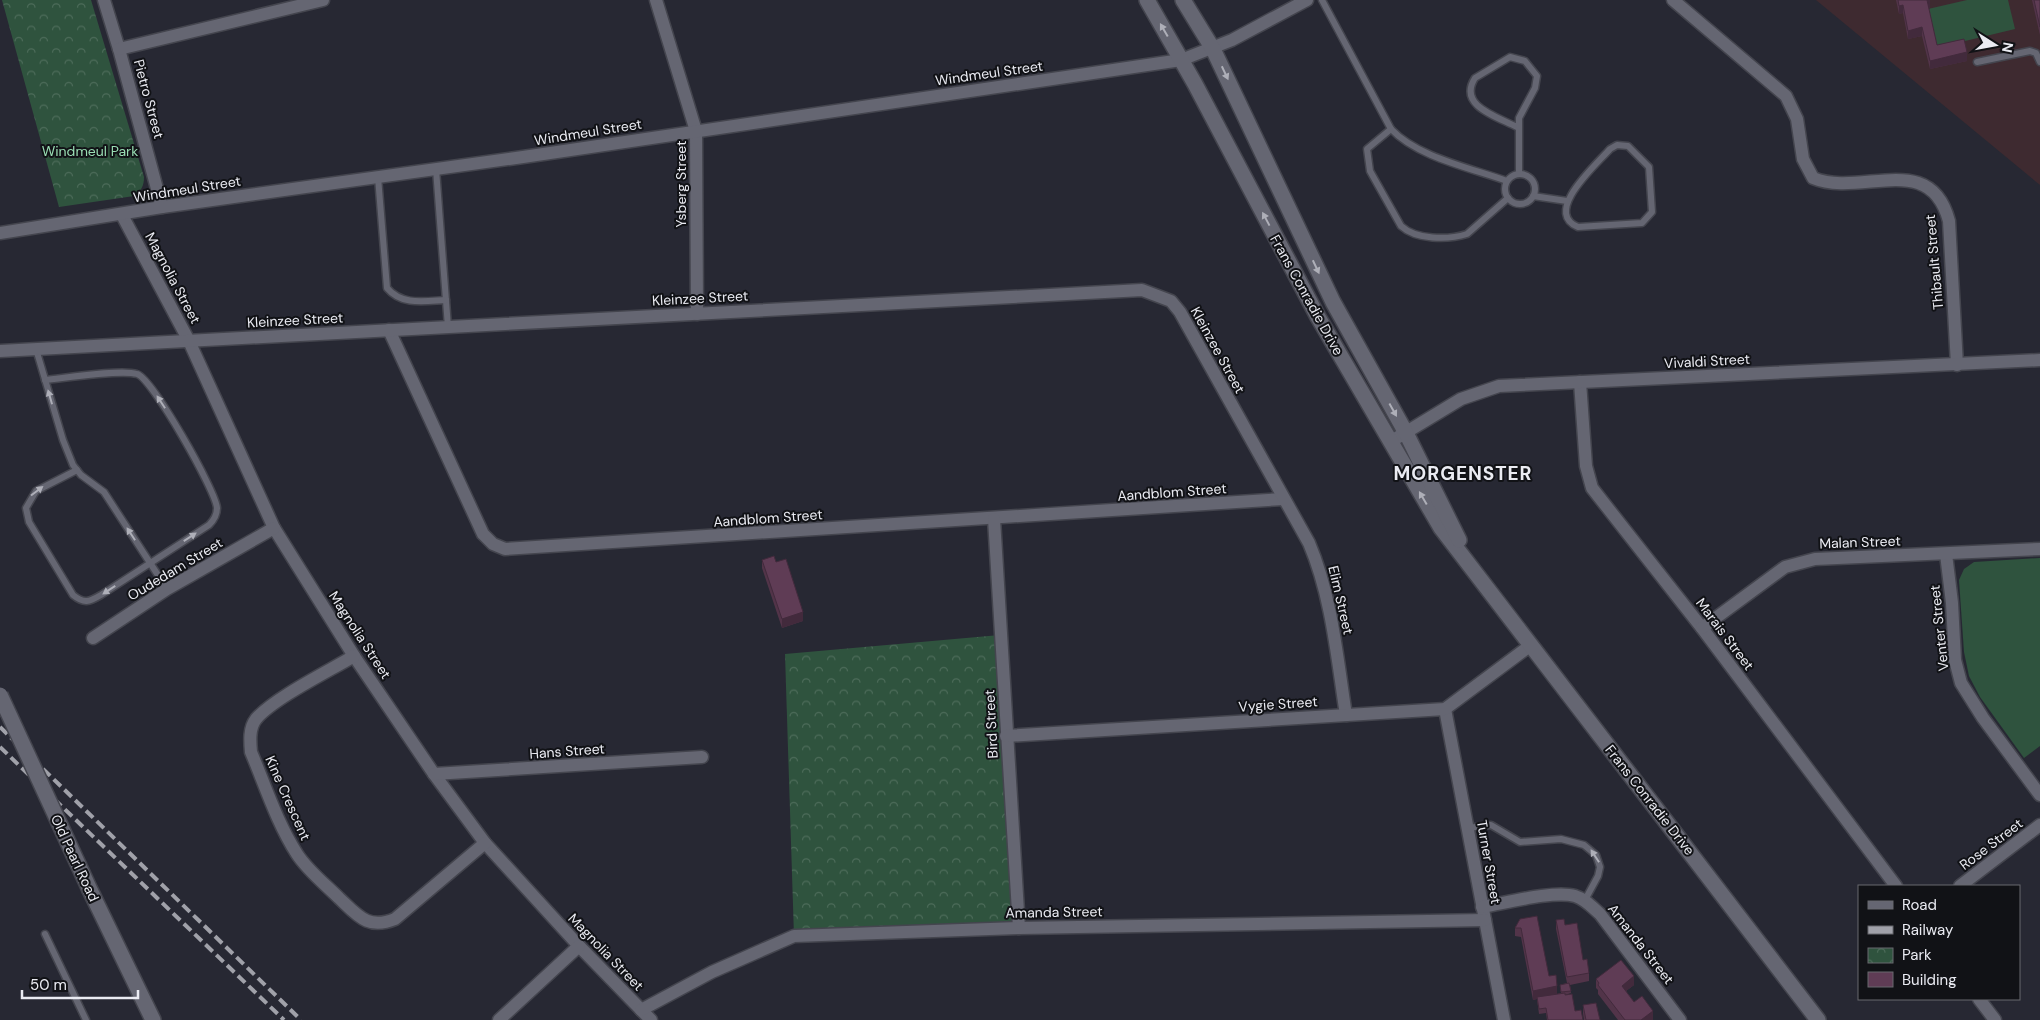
<svg xmlns="http://www.w3.org/2000/svg" width="2040" height="1020" viewBox="0 0 2040 1020" font-family="'DM Sans',sans-serif">
  <style>
    .education { fill: #3e2a30 }
    .grass { fill: #2f533e }
    .park { fill: url(#park-crowns) }
    .lines { fill: none; stroke-linecap: round; stroke-linejoin: round }
    .lane-casing { stroke: #44454e; stroke-width: 9 }
    .street-casing { stroke: #44454e; stroke-width: 15 }
    .secondary-casing { stroke: #44454e; stroke-width: 18 }
    .lane { stroke: #656672; stroke-width: 6 }
    .street { stroke: #656672; stroke-width: 12 }
    .secondary { stroke: #656672; stroke-width: 15 }
    .rail { stroke: #a0a1a9; stroke-width: 4; stroke-dasharray: 10 5; stroke-linecap: butt }
    .secondary-bridge-casing { stroke: #44454e; stroke-width: 18; stroke-linecap: butt }
    .secondary-bridge { stroke: #656672; stroke-width: 15 }
    .wall { fill: #523449 }
    .shaded-wall { fill: #422a3c }
    .building { fill: #5f3c55; stroke: #422a3c }
    .oneway { fill: #aeafb8 }
    .labels { text-anchor: middle; dominant-baseline: central; stroke-width: 4; stroke-linejoin: round; paint-order: stroke }
    .street-label { font-size: 14px; fill: #eaebf2; stroke: #111216 }
    .park-label { font-size: 14px; fill: #9adeb4; stroke: #111216 }
    .district-label { font-size: 19px; font-weight: bold; letter-spacing: 1px; fill: #eaebf2; stroke: #111216 }
  </style>
  <defs>
    <pattern id="park-crowns" width="20" height="18" patternUnits="userSpaceOnUse" patternTransform="scale(1.25)"><rect width="20" height="18" fill="#2f533e"/><path d="M2 6a3 3 0 1 1 6 0M12 15a3 3 0 1 1 6 0" fill="none" stroke="#4d6c5a"/></pattern>
  </defs>
  <rect width="100%" height="100%" fill="#272833"/>
  <path class="education" d="M1816 0H2040V185Z"/>
  <g class="grass">
    <path d="M1967 0H2008L2015 29 1936 48 1928 9Z"/>
    <path d="M2040 558V746L2024 758 1980 697 1969 676 1964 652 1959 580 1964 569 1974 562Z"/>
  </g>
  <g class="park">
    <path d="M2 0H91L144 177C144 186 141 191 134 196L59 207Z"/>
    <path d="M1000 635 1019 928 794 936 785 654Z"/>
  </g>
  <g class="lines">
    <defs>
      <g id="lane">
        <path d="M1322 0 1391 129C1417 157 1471 168 1507 181"/>
        <path d="M1977 62 2030 51 2036 53 2040 62"/>
        <path d="M1517 127C1498 117 1457 106 1475 78L1510 57 1525 61 1537 76 1535 88 1519 118V174"/>
        <path d="M1391 129 1367 149 1370 171 1401 226C1416 240 1448 240 1467 234L1508 198"/>
        <path d="M1617 145 1628 146 1649 167 1652 212 1642 223 1578 227C1542 212 1597 164 1610 149Z"/>
        <path d="M436 169 448 327"/>
        <circle cx="1520" cy="189" r="15"/>
        <path d="M378 177 387 288C402 306 425 301 446 300"/>
        <path d="M1533 196 1567 201"/>
        <path d="M36 349 63 440 73 465 81 475 104 492 167 589"/>
        <path d="M45 380C65 378 121 369 137 374 152 378 216 491 217 508 217 515 214 520 209 525L101 595C89 602 84 604 73 595L29 522 26 508 36 491 77 470"/>
        <path d="M1468 828 1491 825 1520 842 1561 839 1584 845 1596 855 1600 867 1598 876 1585 900"/>
        <path d="M45 934 86 1020"/>
      </g>
      <g id="street">
        <path d="M104 0 119 49 162 207"/>
        <path d="M656 0 696 131 697 314"/>
        <path d="M1673 0 1786 96 1797 119 1803 159 1813 178C1861 198 1930 149 1949 221L1957 365"/>
        <path d="M119 49 323 0"/>
        <path d="M122 215 189 341 274 528 354 656 434 774 485 843 579 946 651 1020"/>
        <path d="M0 233 162 207 523 157 1181 60 1232 40 1307 0"/>
        <path d="M389 330 483 534 493 544 505 549 1283 499"/>
        <path d="M0 351 1142 290 1171 301 1180 312 1309 543C1332 597 1337 658 1346 715"/>
        <path d="M1580 382 1586 466 1592 488 1702 628 1896 886"/>
        <path d="M1390 442 1461 399 1499 386 2040 360"/>
        <path d="M994 519 1019 928"/>
        <path d="M1946 554 1952 603 1955 660 1961 683 1983 718 2040 795"/>
        <path d="M1702 628 1785 567 1815 559 2040 549"/>
        <path d="M93 638 167 589 274 528"/>
        <path d="M354 656C329 671 274 698 256 719 249 728 250 741 251 752 265 785 277 823 297 854 308 871 325 884 339 898 358 916 368 930 395 919L485 843"/>
        <path d="M1445 709 1504 1020"/>
        <path d="M1006 736 1445 709 1531 645"/>
        <path d="M434 774 702 757"/>
        <path d="M1960 886 2040 825"/>
        <path d="M1482 907C1506 903 1554 890 1575 896 1585 899 1592 907 1600 914L1680 1020"/>
        <path d="M1979 999 1995 1020"/>
        <path d="M641 1010 712 972 794 936 1019 928 1485 920"/>
        <path d="M499 1020 579 946"/>
      </g>
      <g id="secondary">
        <path d="M1147 0 1195 84 1318 317 1441 528 1818 1020"/>
        <path d="M1183 0 1213 49 1333 302 1406 433 1459 540"/>
        <path d="M90 890 153 1020"/>
      </g>
    </defs>
    <use href="#lane" class="lane-casing"/>
    <use href="#street" class="street-casing"/>
    <use href="#secondary" class="secondary-casing"/>
    <use href="#lane" class="lane"/>
    <use href="#street" class="street"/>
    <use href="#secondary" class="secondary"/>
    <g class="rail">
      <path d="M0 727 301 1020"/>
      <path d="M0 747 284 1020"/>
    </g>
    <defs>
      <path id="secondary-bridge" d="M0 695 90 890"/>
    </defs>
    <use href="#secondary-bridge" class="secondary-bridge-casing"/>
    <use href="#secondary-bridge" class="secondary-bridge"/>
  </g>
  <g class="wall">
    <path d="M1896 0H1930V8H1928L1937 45 1967 61 1930 69 1922 36 1908 39 1903 13 1899 14Z"/>
    <path d="M2032 0H2040V35Z"/>
    <path d="M762 560 776 562 803 621 782 628 762 568Z"/>
    <path d="M1520 919 1557 994 1561 993 1560 985 1567 983 1556 929V920L1565 925 1589 973V981L1570 985 1571 993 1565 995 1575 1011 1583 1020H1547L1546 1013 1539 1014 1537 999 1533 1000 1521 937 1515 936V928Z"/>
    <path d="M1596 979 1634 985 1626 991 1634 1002 1653 1019 1652 1020H1618L1598 994V990L1596 988Z"/>
    <path d="M1583 1005 1600 1020H1584L1583 1014Z"/>
  </g>
  <g class="shaded-wall">
    <path d="M1927 0H1930V8L1927 9Z"/>
    <path d="M1903 5V13L1899 14V6Z"/>
    <path d="M1922 27V36L1908 39V31Z"/>
    <path d="M1967 52V61L1930 69V61Z"/>
    <path d="M803 612V621L782 628V619Z"/>
    <path d="M1634 976V985L1622 994V986Z"/>
    <path d="M1557 986V994L1533 1000V991Z"/>
    <path d="M1653 1011V1019L1652 1020H1641Z"/>
  </g>
  <g class="building">
    <path d="M1898 0H1927L1937 45 1964 39 1967 52 1930 61 1922 27 1908 31 1903 5 1899 6Z"/>
    <path d="M2034 0H2040V27Z"/>
    <path d="M774 556 776 562 786 559 803 612 782 619 762 560Z"/>
    <path d="M1537 916 1549 976 1556 975 1557 986 1533 991 1521 928H1515L1520 919Z"/>
    <path d="M1564 919 1565 925 1577 923 1583 960 1587 959 1589 973 1567 977 1556 920Z"/>
    <path d="M1621 960 1634 976 1622 986 1634 1002 1642 996 1653 1011 1641 1020H1625L1598 985 1599 983 1596 979Z"/>
    <path d="M1569 983 1571 991 1561 992 1560 985Z"/>
    <path d="M1565 993V995L1572 994 1575 1011 1581 1010 1583 1020H1548L1546 1008 1539 1009 1537 997Z"/>
    <path d="M1596 1003 1600 1020H1586L1583 1005Z"/>
  </g>
  <defs><path id="oneway-solid" d="M-6-.8H1V-3.2L6.5 0L1 3.2V.8H-6Z" transform="scale(1.25)"/></defs>
  <g class="oneway">
    <use href="#oneway-solid" transform="translate(1164 30) rotate(-120)"/>
    <use href="#oneway-solid" transform="translate(1225 73) rotate(65)"/>
    <use href="#oneway-solid" transform="translate(1266 219) rotate(-118)"/>
    <use href="#oneway-solid" transform="translate(1316 267) rotate(65)"/>
    <use href="#oneway-solid" transform="translate(50 397) rotate(-106)"/>
    <use href="#oneway-solid" transform="translate(161 402) rotate(-123)"/>
    <use href="#oneway-solid" transform="translate(1393 410) rotate(61)"/>
    <use href="#oneway-solid" transform="translate(37 491) rotate(-37)"/>
    <use href="#oneway-solid" transform="translate(1423 498) rotate(-120)"/>
    <use href="#oneway-solid" transform="translate(131 534) rotate(-123)"/>
    <use href="#oneway-solid" transform="translate(190 537) rotate(-33)"/>
    <use href="#oneway-solid" transform="translate(109 590) rotate(147)"/>
    <use href="#oneway-solid" transform="translate(1595 856) rotate(-123)"/>
  </g>
  <g class="labels">
    <g class="street-label">
      <text transform="translate(989 73) rotate(-8)">Windmeul Street</text>
      <text transform="translate(149 99) rotate(75)">Pietro Street</text>
      <text transform="translate(588 132) rotate(-9)">Windmeul Street</text>
      <text transform="translate(681 184) rotate(-90)">Ysberg Street</text>
      <text transform="translate(187 189) rotate(-9)">Windmeul Street</text>
      <text transform="translate(1934 262) rotate(-95)">Thibault Street</text>
      <text transform="translate(173 278) rotate(62)">Magnolia Street</text>
      <text transform="translate(1307 295) rotate(61)">Frans Conradie Drive</text>
      <text transform="translate(700 298) rotate(-3)">Kleinzee Street</text>
      <text transform="translate(295 320) rotate(-3)">Kleinzee Street</text>
      <text transform="translate(1218 350) rotate(61)">Kleinzee Street</text>
      <text transform="translate(1707 361) rotate(-3)">Vivaldi Street</text>
      <text transform="translate(1172 492) rotate(-4)">Aandblom Street</text>
      <text transform="translate(768 518) rotate(-4)">Aandblom Street</text>
      <text transform="translate(1860 542) rotate(-2)">Malan Street</text>
      <text transform="translate(175 569) rotate(-31)">Oudedam Street</text>
      <text transform="translate(1341 600) rotate(77)">Elim Street</text>
      <text transform="translate(1939 628) rotate(-96)">Venter Street</text>
      <text transform="translate(1725 634) rotate(53)">Marais Street</text>
      <text transform="translate(360 635) rotate(57)">Magnolia Street</text>
      <text transform="translate(1278 704) rotate(-4)">Vygie Street</text>
      <text transform="translate(991 724) rotate(-93)">Bird Street</text>
      <text transform="translate(567 751) rotate(-4)">Hans Street</text>
      <text transform="translate(288 798) rotate(66)">Kine Crescent</text>
      <text transform="translate(1650 800) rotate(52)">Frans Conradie Drive</text>
      <text transform="translate(1991 844) rotate(-37)">Rose Street</text>
      <text transform="translate(75 858) rotate(65)">Old Paarl Road</text>
      <text transform="translate(1489 862) rotate(80)">Turner Street</text>
      <text transform="translate(1054 912) rotate(-1)">Amanda Street</text>
      <text transform="translate(1641 944) rotate(52)">Amanda Street</text>
      <text transform="translate(606 952) rotate(46)">Magnolia Street</text>
    </g>
    <g class="park-label">
      <text x="90" y="151">Windmeul Park</text>
    </g>
    <g class="district-label">
      <text x="1463" y="473">MORGENSTER</text>
    </g>
  </g>
  <rect x="1858" y="885" width="162" height="115" fill="#111216" stroke="#68696e"/>
  <rect x="1868" y="901" width="25" height="8" fill="#656672" stroke="#68696e"/>
  <text x="1902" y="910" font-size="15" fill="#eaebf2">Road</text>
  <rect x="1868" y="926" width="25" height="8" fill="#a0a1a9" stroke="#68696e"/>
  <text x="1902" y="935" font-size="15" fill="#eaebf2">Railway</text>
  <rect x="1868" y="948" width="25" height="15" fill="url(#park-crowns)" stroke="#68696e"/>
  <text x="1902" y="960" font-size="15" fill="#eaebf2">Park</text>
  <rect x="1868" y="972" width="25" height="15" fill="#5f3c55" stroke="#68696e"/>
  <text x="1902" y="985" font-size="15" fill="#eaebf2">Building</text>
  <g transform="translate(1995 45) rotate(101)" stroke="#111216" stroke-width="4" paint-order="stroke">
  <path d="M0-4L9 19L0 12L-9 19Z" fill="#eaebf2"/>
  <text y="-8" font-size="14" font-weight="bold" text-anchor="middle" fill="#eaebf2">N</text>
  </g>
  <path d="M22 990v8h116v-8" fill="none" stroke="#eaebf2" stroke-width="2.5"/>
  <text x="30" y="990" font-size="15" fill="#eaebf2" stroke="#111216" stroke-width="4" paint-order="stroke">50 m</text>
</svg>
